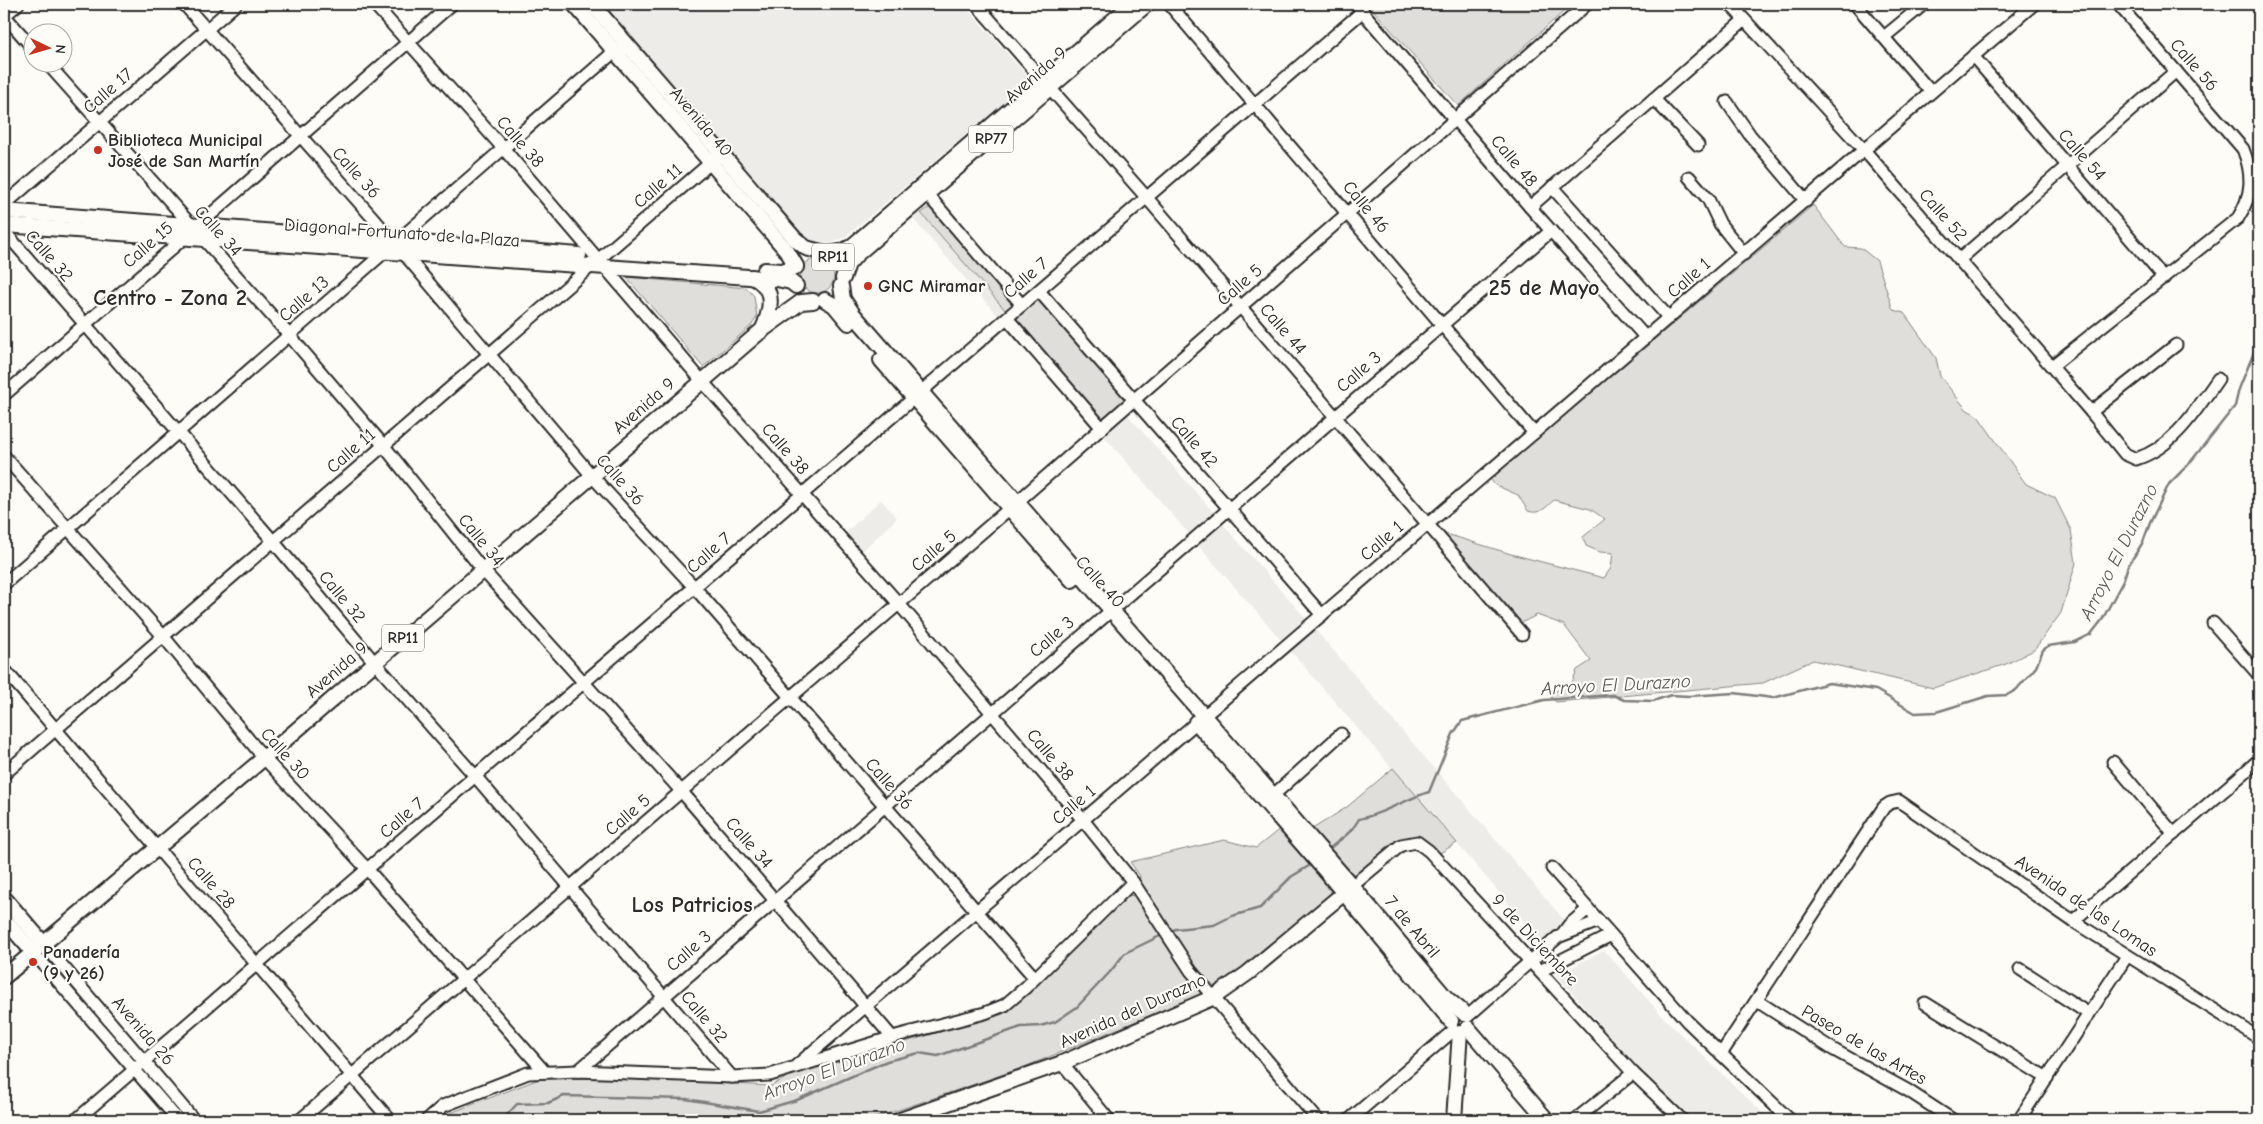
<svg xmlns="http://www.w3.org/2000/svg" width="2263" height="1124" viewBox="0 0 2263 1124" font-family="'Comic Neue',sans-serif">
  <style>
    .built { fill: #edece8 }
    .green { fill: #dfdeda; stroke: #858482 }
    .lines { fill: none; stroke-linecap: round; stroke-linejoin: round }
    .stream { stroke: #7e7d7b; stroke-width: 2.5 }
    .minor-casing { stroke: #2b2b2b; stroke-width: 15 }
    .major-casing { stroke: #2b2b2b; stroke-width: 18 }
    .minor { stroke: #fdfcf7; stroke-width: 11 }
    .major { stroke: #fdfcf7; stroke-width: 14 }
    .poi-dot { fill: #c8321e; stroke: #fdfcf7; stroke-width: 2 }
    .labels { text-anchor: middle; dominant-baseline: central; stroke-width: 4.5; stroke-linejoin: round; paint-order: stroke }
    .shield { fill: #fdfcf7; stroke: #6a6a68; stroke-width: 1 }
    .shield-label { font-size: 16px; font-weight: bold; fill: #2b2b2b }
    .street-label { font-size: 18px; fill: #2b2b2b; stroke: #fdfcf7 }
    .poi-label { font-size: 18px; font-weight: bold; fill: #2b2b2b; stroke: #fdfcf7; text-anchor: start }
    .water-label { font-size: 19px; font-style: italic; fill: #5b5b5a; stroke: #fdfcf7 }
    .district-label { font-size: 22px; font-weight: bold; fill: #2b2b2b; stroke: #fdfcf7 }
  </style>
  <rect width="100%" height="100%" fill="#fdfcf7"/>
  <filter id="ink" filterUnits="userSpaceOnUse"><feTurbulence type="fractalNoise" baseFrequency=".02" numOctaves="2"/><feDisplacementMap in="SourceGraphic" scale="10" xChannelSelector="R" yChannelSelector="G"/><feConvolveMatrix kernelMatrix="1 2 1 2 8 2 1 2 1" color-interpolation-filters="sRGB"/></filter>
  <g filter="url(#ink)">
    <g class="built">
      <path d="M601 4H963L1031 80 845 237 832 243 817 244 804 238 794 227Z"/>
      <path d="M927 205 1016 304 999 317 913 219Z"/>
      <path d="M1127 414 1214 513 1189 534 1103 435Z"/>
      <path d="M881 500 897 518 862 551 845 533Z"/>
      <path d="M1221 522 1308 621 1283 642 1197 544Z"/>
      <path d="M1314 628 1566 922 1542 942 1290 650Z"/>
      <path d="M1604 950 1665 1019 1770 1120H1689L1637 1067 1557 975Z"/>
    </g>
    <g class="green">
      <path d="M1368 4H1572L1458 106Z"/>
      <path d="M1813 205 1845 247 1861 248 1877 261 1893 310 1904 313 1936 358 1940 376 1966 409 1978 416 2026 484 2055 498 2071 530 2076 563 2061 613 2034 650 2006 664 1933 688 1813 660 1763 683 1556 702 1548 694 1571 685 1577 670 1591 661 1564 625 1537 615 1519 624 1440 532 1511 554 1604 578 1611 568 1613 553 1600 552 1586 546 1583 537 1605 519 1590 509 1554 500C1545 508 1540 515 1528 511L1518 495 1495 485 1490 479Z"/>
      <path d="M930 207 1013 303 1006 311 921 213Z"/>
      <circle cx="817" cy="276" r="17"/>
      <path d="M626 277 747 288 754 296 757 317 751 326 703 367Z"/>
      <path d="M1039 298 1126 398 1100 420 1013 320Z"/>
      <path d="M1393 768 1457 843 1440 853C1406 817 1383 853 1355 876L1331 855 1311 830 1347 807Z"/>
      <path d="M1281 828 1316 868 1333 895 1219 987 1022 1068 869 1120H439L445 1115 539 1079 621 1078 771 1086 793 1074 1003 1014 1125 895 1137 896 1140 876 1130 862 1224 840 1256 848Z"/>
    </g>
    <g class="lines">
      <g class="stream">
        <path d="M1328 850C1341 838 1350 835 1359 819 1384 814 1405 799 1429 792L1453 734 1462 721 1544 700 1613 695 1624 700 1653 701 1671 695 1689 696 1734 693 1773 698 1829 683 1876 690 1915 713 1936 712 1988 696 2007 695 2016 690 2036 667 2043 650 2048 646 2075 642 2091 634 2102 620 2123 581 2128 566 2143 542 2150 523 2169 484 2188 465 2235 406 2239 389 2259 340"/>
        <path d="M1169 932 1176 929 1214 925 1232 916 1260 908 1291 877 1312 864"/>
        <path d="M492 1120 505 1117 517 1104 548 1103 564 1096 686 1099 759 1111 797 1100 887 1061 919 1053 938 1056 1021 1027 1040 1026 1055 1022 1077 1007 1110 972 1125 953 1164 934"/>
      </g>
      <defs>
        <g id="minor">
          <path d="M184 4 395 243 592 476 695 588 1034 977"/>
          <path d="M374 4 503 148 702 381 899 604 1083 820 1133 882 1191 971 1318 1120"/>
          <path d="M976 4 1147 198 1522 634"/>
          <path d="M1169 4 1534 433"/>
          <path d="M1356 4 1530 207 1646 338"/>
          <path d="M1730 4 1864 150 2091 412 2125 454 2136 459C2174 447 2196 410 2218 379"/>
          <path d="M1855 4 1930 91"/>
          <path d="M4 15 32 47"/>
          <path d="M4 16 18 4"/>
          <path d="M1884 37 1924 4"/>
          <path d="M1973 56 2164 278"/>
          <path d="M46 62 289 335 384 446 482 569 682 792 892 1037"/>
          <path d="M1654 99 1698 145"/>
          <path d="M1727 102 1750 135 1806 201"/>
          <path d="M1689 177 1708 199 1720 224 1744 254"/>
          <path d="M1552 187 1669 318"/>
          <path d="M927 194 1022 305"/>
          <path d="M4 205 236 4"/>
          <path d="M1530 207 1744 20"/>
          <path d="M4 231 273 541 375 663 476 777 732 1077"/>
          <path d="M1959 260 2176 71"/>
          <path d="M1039 291 1322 615"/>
          <path d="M1007 318 1102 428"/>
          <path d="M2052 366 2238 218C2253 195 2253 174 2243 149L2118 4"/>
          <path d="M4 395 452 4"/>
          <path d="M2091 412 2176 345"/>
          <path d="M4 456 163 636 264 758 368 870 544 1071"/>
          <path d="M4 584 615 51 622 50"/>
          <path d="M2213 623 2259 675"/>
          <path d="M4 669 390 1120"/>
          <path d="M2113 762 2174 834"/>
          <path d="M4 774 716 158"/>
          <path d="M1267 801 1341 734"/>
          <path d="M1552 868 1687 1021 1721 1054 1884 807 1890 803 1899 801 2073 921 2259 1038"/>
          <path d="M1352 886 1401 845 1417 842 1429 851 1633 1073 1682 1120"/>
          <path d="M2073 921 2259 760"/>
          <path d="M1563 933 1569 925 1588 909"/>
          <path d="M43 943 194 1120"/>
          <path d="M33 952 178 1120"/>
          <path d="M2020 969 2089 1014"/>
          <path d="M1540 971 1611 935"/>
          <path d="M1757 1001 1834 1050 1907 1090 1953 1120"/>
          <path d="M1925 1003 2047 1078"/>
          <path d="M1468 1016 1558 937 1599 921"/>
          <path d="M1721 1054 1790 1120"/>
          <path d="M1062 1063 1109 1120"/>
          <path d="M796 1066 2034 4"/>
          <path d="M578 1071 1551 231"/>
          <path d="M76 1120 1363 11"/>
          <path d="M300 1120 1017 502 1587 4"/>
          <path d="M427 1120 443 1106 528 1073 578 1071 732 1077 770 1075 900 1035 985 1013 1005 1005 1026 987 1133 882"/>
          <path d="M1349 1120 1454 1030"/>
          <path d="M1575 1120 1633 1073"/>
          <path d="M2019 1120 2127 956"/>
        </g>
        <g id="major">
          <path d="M574 4 787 251 796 266"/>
          <path d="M592 4 795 239 806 248 821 252"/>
          <path d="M4 211 579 255"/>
          <path d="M4 225 777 279 791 282 796 286"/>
          <path d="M828 254 841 252 851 247 1132 4"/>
          <path d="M765 270 782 271 796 267"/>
          <path d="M752 277C777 287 771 311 762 331"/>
          <path d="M843 278 848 264 856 255 1147 4"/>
          <path d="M841 286 843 299 853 314 1352 886 1447 999 1465 1014"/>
          <path d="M825 300 834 305 849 323"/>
          <path d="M881 360 1072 580"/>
          <path d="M1196 722 1323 868 1451 1021"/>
          <path d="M4 898 43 943"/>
          <path d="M4 919 33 952"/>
          <path d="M4 977 264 758 761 331 801 302 813 301"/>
          <path d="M1468 1028 1547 1120"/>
          <path d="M900 1120 1062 1063 1214 997 1248 973 1350 888"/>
          <path d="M1454 1120 1460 1032"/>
        </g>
      </defs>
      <use href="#minor" class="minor-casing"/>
      <use href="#major" class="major-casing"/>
      <use href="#minor" class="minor"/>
      <use href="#major" class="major"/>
    </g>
  </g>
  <g class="poi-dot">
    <circle cx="98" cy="150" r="5"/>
    <circle cx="868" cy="286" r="5"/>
    <circle cx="33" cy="962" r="5"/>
  </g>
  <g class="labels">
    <g class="shield">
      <rect x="968.5" y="125.5" width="45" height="27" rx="4"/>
      <rect x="812" y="243.5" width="42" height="27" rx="4"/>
      <rect x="382" y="624.5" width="42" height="27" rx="4"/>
    </g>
    <g class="shield-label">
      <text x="991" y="139">RP77</text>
      <text x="833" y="257">RP11</text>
      <text x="403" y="638">RP11</text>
    </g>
    <g class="street-label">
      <text transform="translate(2194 65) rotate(49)">Calle 56</text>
      <text transform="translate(1036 75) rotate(-41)">Avenida 9</text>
      <text transform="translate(108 91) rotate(-41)">Calle 17</text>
      <text transform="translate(701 122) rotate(49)">Avenida 40</text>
      <text transform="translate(520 142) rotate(49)">Calle 38</text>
      <text transform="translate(2082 155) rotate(49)">Calle 54</text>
      <text transform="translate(1514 161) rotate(50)">Calle 48</text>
      <text transform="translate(356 173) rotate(48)">Calle 36</text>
      <text transform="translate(658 186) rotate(-41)">Calle 11</text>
      <text transform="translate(1366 207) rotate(50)">Calle 46</text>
      <text transform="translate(1943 215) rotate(49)">Calle 52</text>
      <text transform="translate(218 231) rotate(48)">Calle 34</text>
      <text transform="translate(402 233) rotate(4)">Diagonal Fortunato de la Plaza</text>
      <text transform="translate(148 245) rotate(-41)">Calle 15</text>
      <text transform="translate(49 256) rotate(49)">Calle 32</text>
      <text transform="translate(1026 278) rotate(-41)">Calle 7</text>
      <text transform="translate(1689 278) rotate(-41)">Calle 1</text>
      <text transform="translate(1240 285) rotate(-41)">Calle 5</text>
      <text transform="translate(304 299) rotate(-41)">Calle 13</text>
      <text transform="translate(1283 329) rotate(49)">Calle 44</text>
      <text transform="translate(1359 372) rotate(-41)">Calle 3</text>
      <text transform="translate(644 406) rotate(-41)">Avenida 9</text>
      <text transform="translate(1194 442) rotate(49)">Calle 42</text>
      <text transform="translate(785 449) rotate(49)">Calle 38</text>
      <text transform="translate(351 451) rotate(-41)">Calle 11</text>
      <text transform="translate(620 480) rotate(48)">Calle 36</text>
      <text transform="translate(481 540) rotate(51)">Calle 34</text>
      <text transform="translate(1382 541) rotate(-41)">Calle 1</text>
      <text transform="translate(934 551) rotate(-41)">Calle 5</text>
      <text transform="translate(709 553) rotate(-41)">Calle 7</text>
      <text transform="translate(1100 582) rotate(48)">Calle 40</text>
      <text transform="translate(342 597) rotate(50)">Calle 32</text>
      <text transform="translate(1052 637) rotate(-41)">Calle 3</text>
      <text transform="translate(337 670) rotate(-41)">Avenida 9</text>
      <text transform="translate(285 754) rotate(48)">Calle 30</text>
      <text transform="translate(1050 755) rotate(50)">Calle 38</text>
      <text transform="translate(889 784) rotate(49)">Calle 36</text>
      <text transform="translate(1074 805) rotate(-40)">Calle 1</text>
      <text transform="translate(628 815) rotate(-41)">Calle 5</text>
      <text transform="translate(402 818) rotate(-41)">Calle 7</text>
      <text transform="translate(749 843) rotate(49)">Calle 34</text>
      <text transform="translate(211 883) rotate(49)">Calle 28</text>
      <text transform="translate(2086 906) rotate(34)">Avenida de las Lomas</text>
      <text transform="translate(1412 927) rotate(50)">7 de Abril</text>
      <text transform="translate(1535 940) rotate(47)">9 de Diciembre</text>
      <text transform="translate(689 951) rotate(-41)">Calle 3</text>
      <text transform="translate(1133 1011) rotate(-24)">Avenida del Durazno</text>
      <text transform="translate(704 1017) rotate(50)">Calle 32</text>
      <text transform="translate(143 1031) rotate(49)">Avenida 26</text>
      <text transform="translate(1864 1045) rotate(30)">Paseo de las Artes</text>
    </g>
    <g class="poi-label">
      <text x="108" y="140">Biblioteca Municipal<tspan x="108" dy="21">José de San Martín</tspan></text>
      <text x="878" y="286">GNC Miramar</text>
      <text x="43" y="952">Panadería<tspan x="43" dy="21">(9 y 26)</tspan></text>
    </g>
    <g class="water-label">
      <text transform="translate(2119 552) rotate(-63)">Arroyo El Durazno</text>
      <text transform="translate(1616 685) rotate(-3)">Arroyo El Durazno</text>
      <text transform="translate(834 1069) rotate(-20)">Arroyo El Durazno</text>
    </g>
    <g class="district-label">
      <text x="1544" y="288">25 de Mayo</text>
      <text x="170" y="298">Centro - Zona 2</text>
      <text x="692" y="905">Los Patricios</text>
    </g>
  </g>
  <rect width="2263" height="1124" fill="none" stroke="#fdfcf7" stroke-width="20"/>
  <rect x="10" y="10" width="2243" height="1104" fill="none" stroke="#2b2b2b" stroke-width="2" filter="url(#ink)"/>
  <g transform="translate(48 48) rotate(95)"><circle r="24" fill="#fdfcf7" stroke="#a9a8a5"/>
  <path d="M0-4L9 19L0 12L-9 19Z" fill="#c8321e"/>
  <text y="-8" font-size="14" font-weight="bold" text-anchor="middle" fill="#2b2b2b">N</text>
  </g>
</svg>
